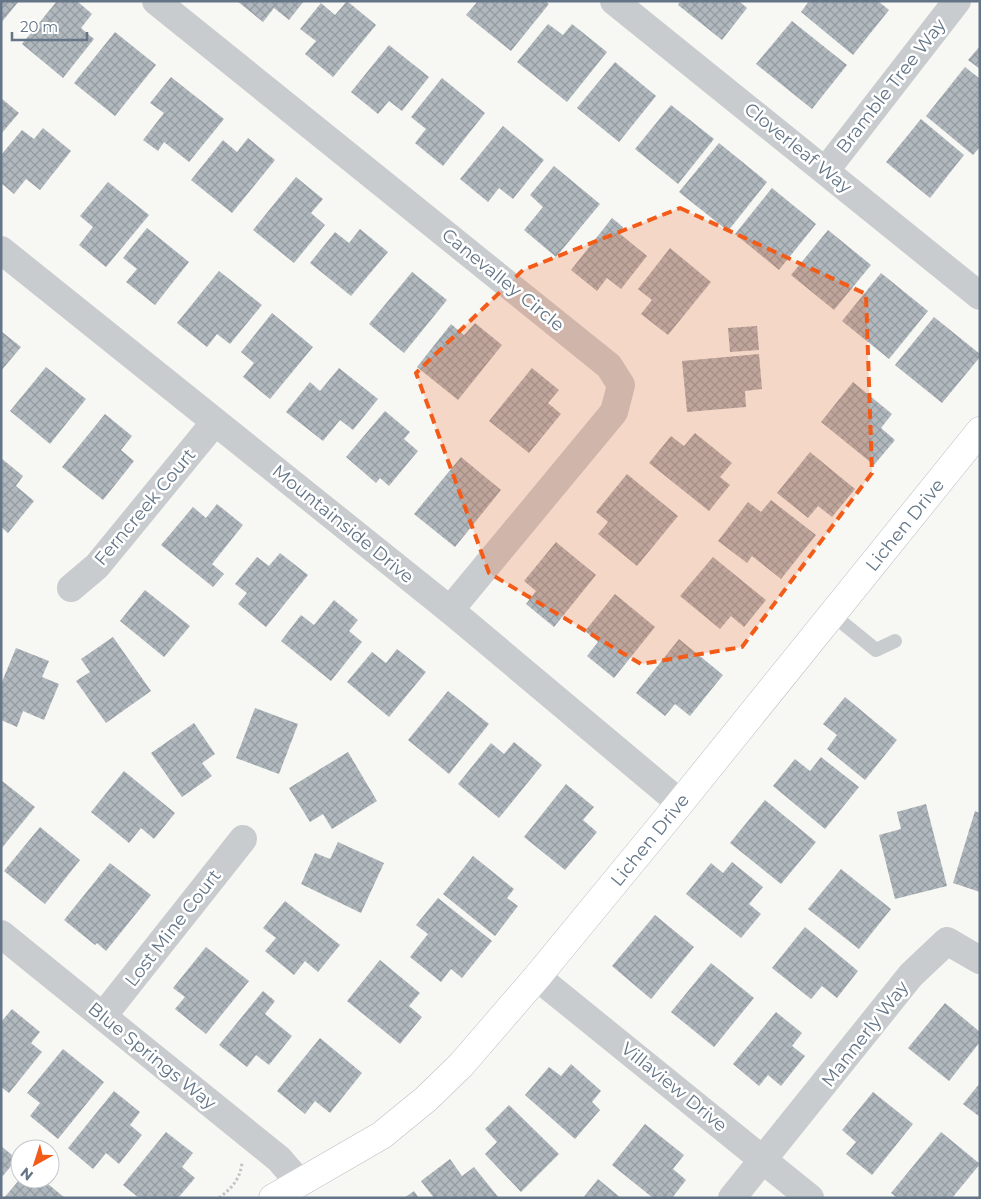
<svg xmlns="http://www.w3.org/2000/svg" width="981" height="1199" viewBox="0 0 981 1199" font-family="Montserrat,sans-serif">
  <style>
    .building { fill: url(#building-cross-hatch) }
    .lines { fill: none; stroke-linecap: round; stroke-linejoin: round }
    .secondary-casing { stroke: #babfc4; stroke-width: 29 }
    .path { stroke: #c2c3c5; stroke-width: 3; stroke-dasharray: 2.5 2.5; stroke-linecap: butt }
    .lane { stroke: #c9cccf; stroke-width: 14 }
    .street { stroke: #c9cccf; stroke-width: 28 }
    .secondary { stroke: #fff; stroke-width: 28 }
    .marked { fill: #f25b18; fill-opacity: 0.2; stroke: #f25b18; stroke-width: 4; stroke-dasharray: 10 6; stroke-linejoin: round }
    .labels { text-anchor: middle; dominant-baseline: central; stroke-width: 5; stroke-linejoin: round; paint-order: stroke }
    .street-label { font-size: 18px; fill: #637587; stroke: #fff }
  </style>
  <defs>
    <pattern id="building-cross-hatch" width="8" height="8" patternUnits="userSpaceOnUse" patternTransform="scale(1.25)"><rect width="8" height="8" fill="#b2b9be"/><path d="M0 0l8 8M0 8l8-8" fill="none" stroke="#949ba0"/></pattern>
  </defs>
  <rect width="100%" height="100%" fill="#f7f7f3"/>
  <g class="building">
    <path d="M1 1H19L1 23Z"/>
    <path d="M57 1H77L92 14 81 28 94 39 63 78 22 44Z"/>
    <path d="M237 1H304L289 20 274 8 263 22Z"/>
    <path d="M347 1 376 25 333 77 305 54 316 41 300 29 321 3 335 15Z"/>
    <path d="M478 1H545L549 4 511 51 466 15Z"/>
    <path d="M680 1H739L747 8 722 40 678 5Z"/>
    <path d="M809 1H878L889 10 853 55 801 12Z"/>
    <path d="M792 21 847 65 812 109 756 64Z"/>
    <path d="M548 24 563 35 572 24 607 52 567 102 517 62Z"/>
    <path d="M115 32 156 65 115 116 74 83Z"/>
    <path d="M389 45 429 77 402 111 389 101 378 114 351 92Z"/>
    <path d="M980 46V69L968 60Z"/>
    <path d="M615 62 656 96 619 142 577 108Z"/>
    <path d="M965 67 980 79V147L973 155 926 116Z"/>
    <path d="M171 77 224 119 189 162 164 142 158 151 143 140 164 113 150 103Z"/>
    <path d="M442 78 485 113 443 166 415 143 426 129 411 117Z"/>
    <path d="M1 98 19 113 1 134Z"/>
    <path d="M671 105 714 139 678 184 635 149Z"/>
    <path d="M921 119 964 155 930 198 886 162Z"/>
    <path d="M503 126 544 160 513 199 499 188 488 202 460 179Z"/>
    <path d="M43 128 71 151 40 190 26 179 14 194 1 183V155L22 130 34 139Z"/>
    <path d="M248 138 275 160 232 213 191 180 223 140 237 152Z"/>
    <path d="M719 143 767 182 728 231 679 192Z"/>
    <path d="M554 166 600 204 556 257 524 230 543 207 530 195Z"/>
    <path d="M296 177 323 199 311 213 325 225 294 263 253 230Z"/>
    <path d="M108 182 149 215 106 267 79 245 93 227 80 216Z"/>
    <path d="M772 188 816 224 779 270 735 234Z"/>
    <path d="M612 218 623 227 619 233 647 256 621 289 607 278 597 291 571 270Z"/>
    <path d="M147 228 189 262 155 305 126 282 137 269 123 258Z"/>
    <path d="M360 229 388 252 351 296 310 263 335 232 349 243Z"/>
    <path d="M828 230 871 265 834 310 791 275Z"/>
    <path d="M670 248 711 282 668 335 641 314 652 300 638 289Z"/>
    <path d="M219 271 262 305 230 344 217 334 207 347 177 323Z"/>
    <path d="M412 272 447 300 404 353 369 324Z"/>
    <path d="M881 273 928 311 889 359 842 321Z"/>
    <path d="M272 313 313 347 270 399 243 377 254 363 241 352Z"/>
    <path d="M934 317 980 354V357L942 403 895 365Z"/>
    <path d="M475 323 502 345 458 400 417 367 451 324 464 335Z"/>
    <path d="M757 326 759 350 730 352 728 328Z"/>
    <path d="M1 331 21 347 1 371Z"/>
    <path d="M759 354 762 389 745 391 746 407 687 412 682 361Z"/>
    <path d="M46 367 86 399 50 444 10 411Z"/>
    <path d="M339 368 378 399 353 430 340 420 323 441 286 412 310 382 320 391Z"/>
    <path d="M532 368 559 390 548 403 561 414 529 453 489 421Z"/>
    <path d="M853 382 892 414 881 428 895 440 874 465 821 422Z"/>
    <path d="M385 411 410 432 404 439 418 451 389 486 380 478 376 483 346 457Z"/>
    <path d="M105 414 132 436 121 450 134 461 103 500 62 467Z"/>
    <path d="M695 433 732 463 720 477 730 485 709 511 649 463 671 436 684 446Z"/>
    <path d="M810 452 855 489 832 517 818 506 808 518 777 493Z"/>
    <path d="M461 457 501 490 455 547 414 514Z"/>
    <path d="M1 458 23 476 16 486 34 501 8 533 1 527Z"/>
    <path d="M627 474 678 516 637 566 598 534 608 522 596 512Z"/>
    <path d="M771 500 816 535 781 579 752 556 747 563 718 541 748 502 761 512Z"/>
    <path d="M217 504 243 525 212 564 224 574 213 587 161 545 193 507 206 518Z"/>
    <path d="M556 542 596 575 554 627 526 604 536 591 524 581Z"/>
    <path d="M280 553 308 575 266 627 238 604 247 593 235 584 257 557 269 566Z"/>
    <path d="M713 557 766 600 744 627 731 616 720 629 680 596Z"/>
    <path d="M145 590 190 626 164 657 120 621Z"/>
    <path d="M615 594 655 627 614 678 587 656 598 642 585 631Z"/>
    <path d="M334 600 358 620 349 631 362 642 331 681 281 641 301 615 314 625Z"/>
    <path d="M113 637 151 691 106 723 76 681 90 672 81 659Z"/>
    <path d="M679 639 723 675 690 716 675 704 665 716 636 693Z"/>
    <path d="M16 648 49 661 42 677 59 684 44 720 23 711 17 727 1 720V684Z"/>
    <path d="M397 649 426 672 389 717 347 682 372 652 386 663Z"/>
    <path d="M448 691 489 724 449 774 408 740Z"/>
    <path d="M845 697 897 740 865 780 827 749 837 735 823 724Z"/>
    <path d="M255 708 298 724 279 774 236 758Z"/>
    <path d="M194 723 215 754 202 763 212 776 182 797 151 753Z"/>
    <path d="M514 742 542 765 499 818 458 784 491 743 504 754Z"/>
    <path d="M348 752 377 801 332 829 323 814 310 822 289 788Z"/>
    <path d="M821 757 859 787 825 829 773 786 795 759 810 771Z"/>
    <path d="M124 771 175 813 154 839 141 828 129 843 91 812Z"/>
    <path d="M1 780 35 807 1 849Z"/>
    <path d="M566 784 594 807 583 820 597 832 565 870 524 837Z"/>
    <path d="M765 800 816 842 781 884 730 843Z"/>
    <path d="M926 804 947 886 895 899 879 835 901 829 897 812Z"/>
    <path d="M975 811 980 813V892L953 883Z"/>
    <path d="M40 827 80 860 45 904 4 871Z"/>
    <path d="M338 842 384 863 361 913 301 884 315 853 330 859Z"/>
    <path d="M473 856 514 889 507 898 518 906 495 936 443 894Z"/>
    <path d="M732 862 763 887 749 904 761 914 741 938 686 894 711 863 723 873Z"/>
    <path d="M110 863 151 895 106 951 97 943 95 945 64 920Z"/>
    <path d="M841 869 891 909 859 949 808 909Z"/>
    <path d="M438 898 492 941 462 978 451 969 441 982 410 957 428 934 416 925Z"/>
    <path d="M285 901 340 945 318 972 305 961 294 975 265 951 276 938 263 928Z"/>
    <path d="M655 915 694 947 651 999 612 966Z"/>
    <path d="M805 927 858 971 837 998 822 986 811 999 772 968Z"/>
    <path d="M206 947 249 981 206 1034 175 1009 185 997 173 988Z"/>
    <path d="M380 960 420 993 409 1006 422 1017 400 1044 347 1001Z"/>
    <path d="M711 963 754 998 714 1047 671 1012Z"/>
    <path d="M263 991 275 1001 265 1014 292 1036 269 1065 256 1055 247 1067 219 1045Z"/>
    <path d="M945 1003 980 1032V1042L949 1081 908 1048Z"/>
    <path d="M12 1009 40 1032 31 1043 42 1052 9 1093 1 1087V1022Z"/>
    <path d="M776 1012 802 1033 792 1046 805 1056 781 1086 768 1075 759 1086 733 1064Z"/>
    <path d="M320 1038 362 1073 330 1113 315 1101 305 1114 277 1091Z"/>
    <path d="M63 1049 104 1082 58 1139 30 1116 40 1103 27 1093Z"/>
    <path d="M571 1064 601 1091 592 1102 600 1110 575 1139 525 1095 549 1067 561 1076Z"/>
    <path d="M980 1083V1117L963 1104Z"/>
    <path d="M114 1091 140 1112 130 1125 142 1135 119 1164 106 1153 93 1169 68 1148Z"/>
    <path d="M873 1092 913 1124 872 1175 846 1154 856 1142 842 1130Z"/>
    <path d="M509 1105 559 1154 521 1192 485 1154 497 1142 485 1129Z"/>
    <path d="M645 1124 684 1155 673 1169 686 1180 672 1198H653L612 1165Z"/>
    <path d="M166 1132 193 1153 182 1167 195 1178 178 1198H139L123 1185Z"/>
    <path d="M941 1132 980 1164 952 1198H897L891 1193Z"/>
    <path d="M1 1146 17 1159 1 1178Z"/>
    <path d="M450 1159 462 1176 474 1167 499 1198H434L421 1181Z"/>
    <path d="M20 1179H42L65 1198H4Z"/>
    <path d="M598 1179 621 1198H583Z"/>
    <path d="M414 1191 419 1198H404Z"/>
  </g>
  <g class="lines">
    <defs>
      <path id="secondary" d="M273 1198 382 1135 426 1099 461 1065 537 977 680 803 980 431"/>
    </defs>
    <use href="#secondary" class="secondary-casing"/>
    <path class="path" d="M219 1198C232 1188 240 1179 242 1163"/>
    <path class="lane" d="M833 615 876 650 895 641"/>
    <g class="street">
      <path d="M156 1 609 366 621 385 614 412 450 610"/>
      <path d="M614 1 980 296"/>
      <path d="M826 170 957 1"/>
      <path d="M1 250 450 610 680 803"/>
      <path d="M71 588 97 566 215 422"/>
      <path d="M1 934 279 1159 299 1182"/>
      <path d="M537 977 810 1198"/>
      <path d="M103 1016 243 839"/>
      <path d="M732 1198 911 975 947 941 980 960"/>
    </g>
    <use href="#secondary" class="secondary"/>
  </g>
  <path class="marked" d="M680 208 866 294 872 473 742 647 641 664 489 573 416 373 523 270Z"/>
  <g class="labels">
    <g class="street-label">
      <text transform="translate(891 86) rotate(-52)">Bramble Tree Way</text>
      <text transform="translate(798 148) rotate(39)">Cloverleaf Way</text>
      <text transform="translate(503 280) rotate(39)">Canevalley Circle</text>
      <text transform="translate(145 507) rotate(-50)">Ferncreek Court</text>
      <text transform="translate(343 524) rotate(39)">Mountainside Drive</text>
      <text transform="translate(905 525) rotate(-51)">Lichen Drive</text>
      <text transform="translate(650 840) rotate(-51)">Lichen Drive</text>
      <text transform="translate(173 928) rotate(-52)">Lost Mine Court</text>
      <text transform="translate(865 1034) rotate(-52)">Mannerly Way</text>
      <text transform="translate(152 1056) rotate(39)">Blue Springs Way</text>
      <text transform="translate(674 1087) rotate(39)">Villaview Drive</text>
    </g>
  </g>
  <rect width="981" height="1199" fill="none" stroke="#637587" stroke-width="5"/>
  <g transform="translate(35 1164) rotate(219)"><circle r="24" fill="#ffffff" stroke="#c1c8cf"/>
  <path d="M0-4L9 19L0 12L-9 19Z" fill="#f25b18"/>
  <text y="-8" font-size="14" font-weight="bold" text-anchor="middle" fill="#637587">N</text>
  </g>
  <path d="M12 32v8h75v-8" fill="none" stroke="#637587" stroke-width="2.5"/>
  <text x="20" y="32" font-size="15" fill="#637587" stroke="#ffffff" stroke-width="4" paint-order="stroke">20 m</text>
</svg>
